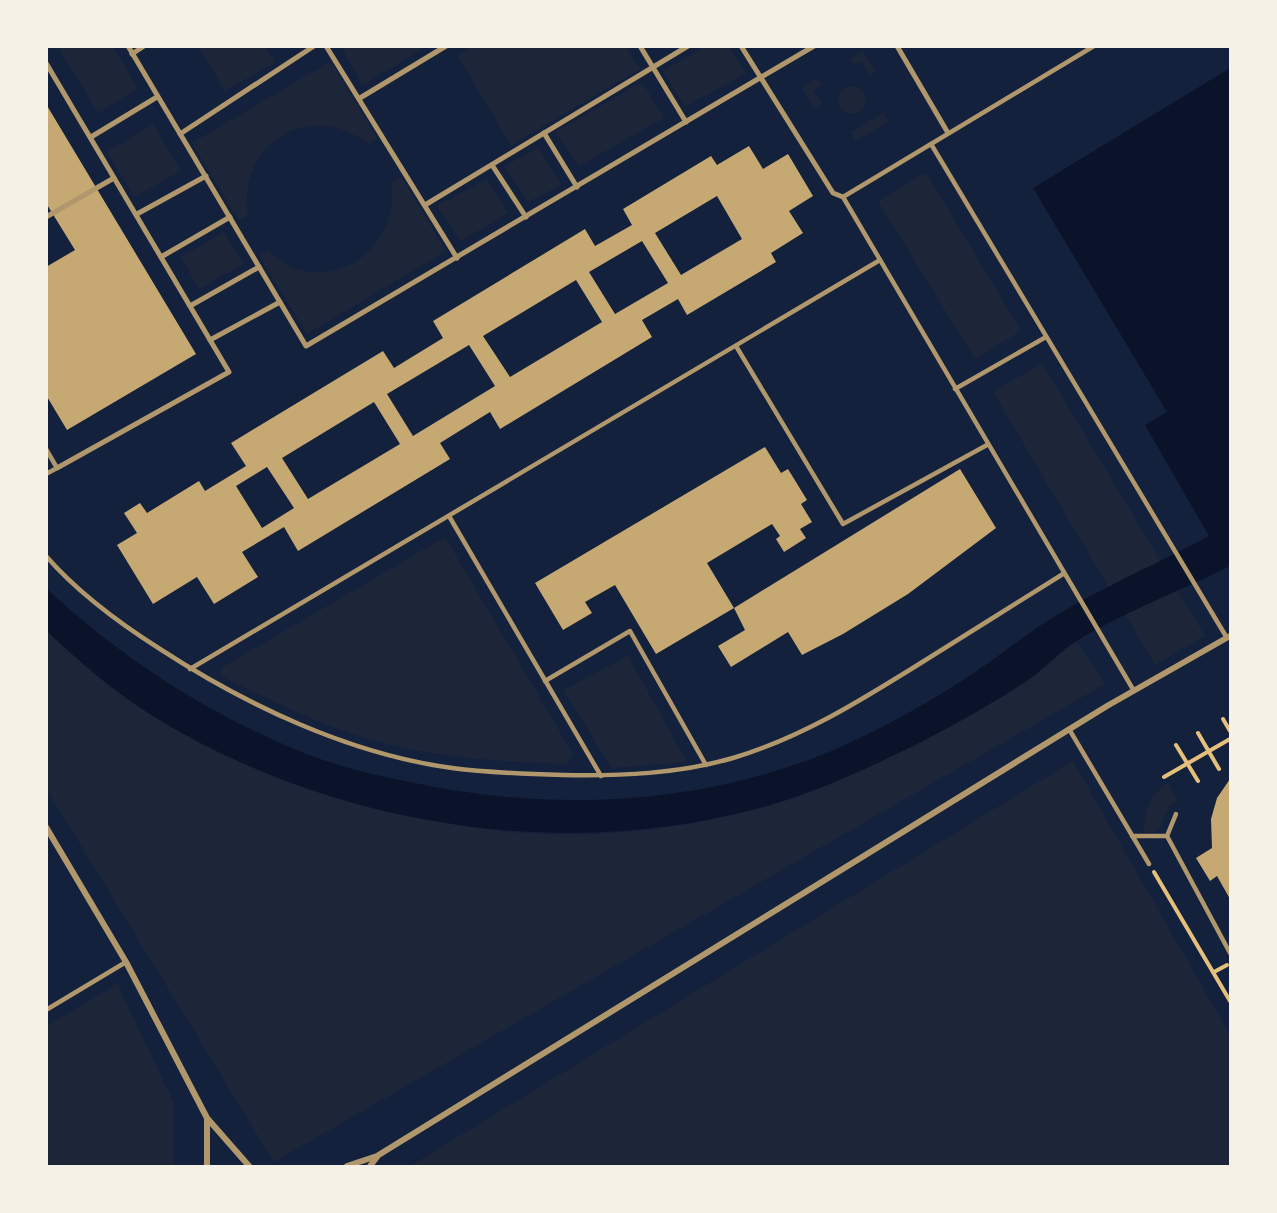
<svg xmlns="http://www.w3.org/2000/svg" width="1277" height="1213" viewBox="0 0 1277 1213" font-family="'DejaVu Sans',sans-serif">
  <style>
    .green { fill: #1d2539 }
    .water { fill: #0b132b }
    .building { fill: #c6a872; fill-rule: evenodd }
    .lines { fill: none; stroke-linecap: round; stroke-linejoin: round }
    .path { stroke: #e5c07b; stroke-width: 4 }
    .service { stroke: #b1986c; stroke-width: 4.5 }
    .pedestrian { stroke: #b1986c; stroke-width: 5 }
    .minor { stroke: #b1986c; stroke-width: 6 }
  </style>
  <rect width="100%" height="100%" fill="#14213d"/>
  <g class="green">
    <path d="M341 46H426V47L362 85Z"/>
    <path d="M729 46 746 73 685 107 663 71 704 47Z"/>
    <path d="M58 47H113L138 88 98 113Z"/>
    <path d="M199 47H265L275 62 225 91Z"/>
    <path d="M471 47H626L640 69 511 145 457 55Z"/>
    <path d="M863 51 876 71 870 75 862 61 854 66 849 59Z"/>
    <path d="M331 61 377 138 368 144C311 98 236 144 248 216L239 221 192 143Z"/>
    <path d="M817 78 822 85 813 91 822 104 815 108 802 88Z"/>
    <path d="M642 82 664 118 579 166 555 132Z"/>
    <circle cx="852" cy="100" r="14"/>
    <path d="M883 113 888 122 856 141 851 132Z"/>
    <path d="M153 124 181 171 134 197 107 152Z"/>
    <path d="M539 148 561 185 528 202 504 166Z"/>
    <path d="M926 172 1021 331 975 359 878 201Z"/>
    <path d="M401 176 446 251 307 334 259 256 268 250C319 303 402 255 391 182Z"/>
    <path d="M487 179 508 213 461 241 436 206Z"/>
    <path d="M224 232 243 264 199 289 181 257Z"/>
    <path d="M1042 363 1205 636 1155 665 993 392Z"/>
    <path d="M445 537 573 754 566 764C504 762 443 758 383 743 327 729 273 701 221 676V668Z"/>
    <path d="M47 631C141 719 247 773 372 805 394 810 416 817 438 821 543 844 655 836 758 809 802 798 843 778 884 760 953 728 1018 690 1076 641L1105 684 274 1162 47 790Z"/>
    <path d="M628 656 687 762 612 768 563 690Z"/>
    <path d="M1073 761 1230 1035V1166H410Z"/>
    <path d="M1168 783 1178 801 1169 807 1159 830 1148 834 1144 829C1145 808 1150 795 1168 783Z"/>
    <path d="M117 984 174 1103 173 1166H47V1026Z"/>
  </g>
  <path class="water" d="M1230 68V566C1182 590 1123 613 1078 640 1059 651 1045 669 1027 681 967 720 903 753 837 781 619 873 347 838 148 713 111 689 78 661 47 631L46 588C121 658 205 712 299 751 333 765 369 774 405 781 545 812 694 807 829 752 882 729 933 701 981 668 1007 650 1033 629 1060 613 1108 585 1160 562 1209 536L1145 425 1167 412 1033 188Z"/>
  <g class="building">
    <path d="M46 104 196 354 67 430 46 395V267L75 250 46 203Z"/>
    <path d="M749 146 763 169 788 154 813 196 789 211 803 233 771 253 776 262 687 315 678 299 642 320 652 337 500 429 490 412 440 443 450 459 298 551 284 527 242 552 258 577 214 604 197 577 153 604 117 545 137 533 124 513 140 503 147 513 199 481 205 491 246 466 231 443 383 351 394 368 443 338 433 321 585 229 595 246 632 225 623 209 711 156 717 165ZM717 196 742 239 681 275 655 233ZM642 241 668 283 615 314 589 272ZM576 280 602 322 510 377 483 336ZM469 345 495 386 413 436 387 394ZM374 402 400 444 308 499 282 458ZM267 467 294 508 262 528 236 486Z"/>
    <path d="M765 447 781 473 788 469 807 500 801 504 812 522 800 529 806 538 784 552 776 539 780 536 772 524 707 563 734 608 960 469 996 528 908 594 843 634 802 655 788 632 731 667 718 646 745 630 734 608 656 654 615 585 585 602 592 613 563 630 535 583Z"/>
    <path d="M1230 779V899L1217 876 1210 881 1196 858 1212 848 1211 819 1217 798Z"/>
  </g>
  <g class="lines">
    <g class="path">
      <path d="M1223 719 1230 731"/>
      <path d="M1198 733 1219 769"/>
      <path d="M1176 745 1198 781"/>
      <path d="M1164 777 1230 739"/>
      <path d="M1154 872 1230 1001"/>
      <path d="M1214 972 1227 965"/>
    </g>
    <g class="service">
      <path d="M1094 46 843 197 1134 691"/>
      <path d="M931 144 1227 638"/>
      <path d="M736 346 843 524 987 445"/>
      <path d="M955 389 1046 337"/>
      <path d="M46 449 57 468 46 474"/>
      <path d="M449 516 601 776"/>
      <path d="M46 556C78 593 119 623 160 649 246 705 349 754 452 768 489 773 527 774 564 775 621 776 678 774 733 758 803 737 863 699 924 661 970 632 1017 603 1063 574"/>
      <path d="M190 669 880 260"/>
      <path d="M545 681 630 631 706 765"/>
      <path d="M1069 729 1149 864"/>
      <path d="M1132 836H1167L1176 814"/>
      <path d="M1167 836 1230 953"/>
      <path d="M46 1010 126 962"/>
    </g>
    <g class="pedestrian">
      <path d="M128 46 306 346 814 46"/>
      <path d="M326 46 457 258"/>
      <path d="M640 46 686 122"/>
      <path d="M741 46 833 193 843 197"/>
      <path d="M897 46 948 133"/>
      <path d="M132 54 144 46"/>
      <path d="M46 63 229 372 57 468"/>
      <path d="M360 98 446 46"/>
      <path d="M544 133 577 187"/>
      <path d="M180 134 314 46"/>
      <path d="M91 137 157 97"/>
      <path d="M492 165 526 217"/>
      <path d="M425 205 688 46"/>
      <path d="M137 214 206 176"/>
      <path d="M46 217 114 178"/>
      <path d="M161 257 230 217"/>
      <path d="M190 306 259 267"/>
      <path d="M210 340 280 302"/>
    </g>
    <g class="minor">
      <path d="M46 827 126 962 207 1118 249 1166"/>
      <path d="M207 1119V1166"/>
      <path d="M347 1166 377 1156 1107 706 1230 636"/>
      <path d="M370 1166 377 1157"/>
    </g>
  </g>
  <rect width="1277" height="1213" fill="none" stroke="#f6f1e7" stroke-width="96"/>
</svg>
